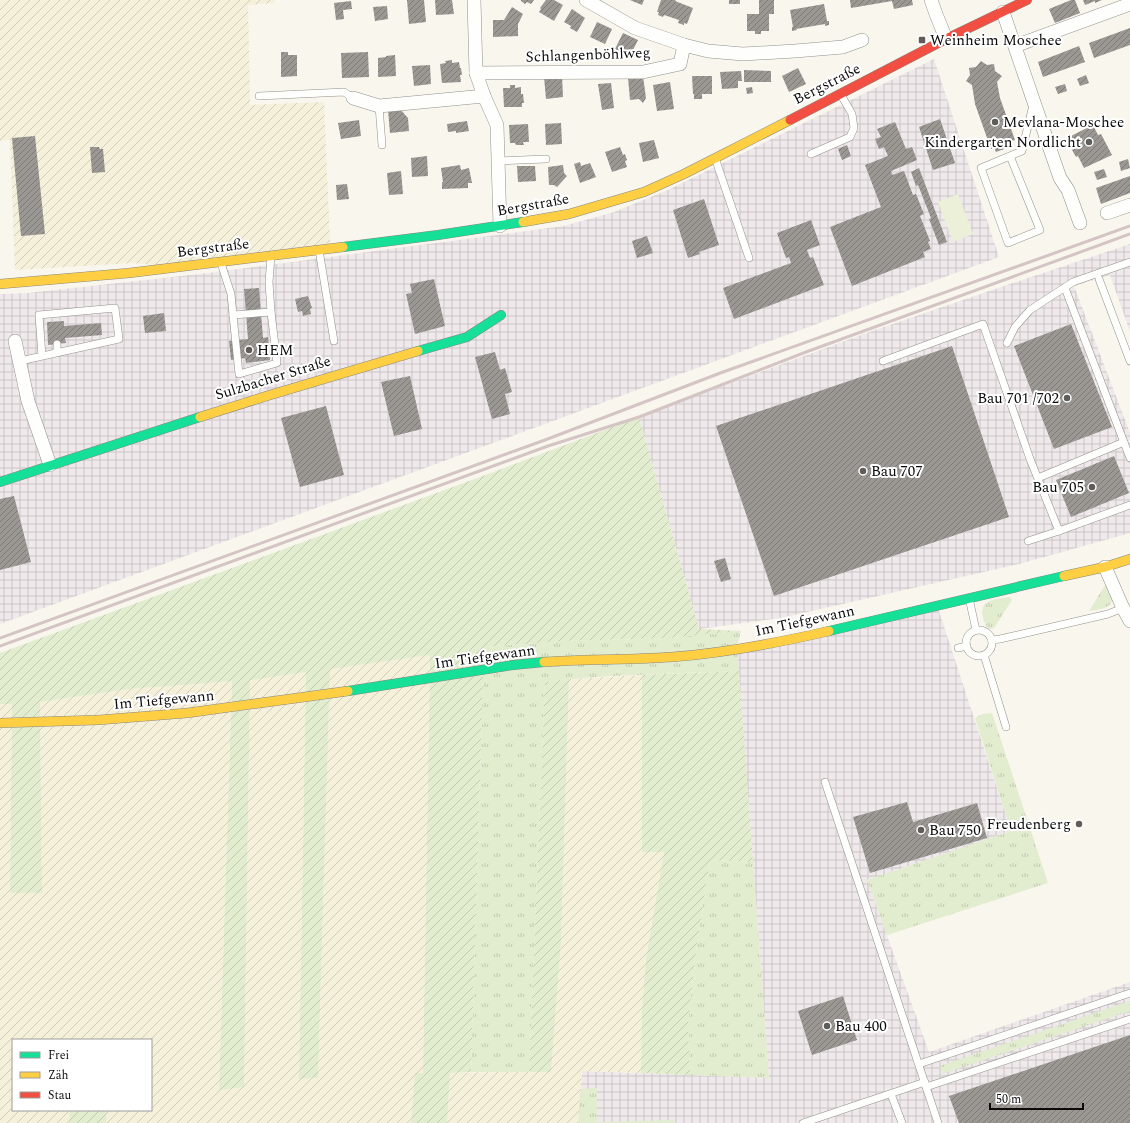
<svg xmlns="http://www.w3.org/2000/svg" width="1130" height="1123" viewBox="0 0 1130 1123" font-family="Spectral,serif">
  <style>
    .industrial { fill: url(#industrial-grid) }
    .farmland { fill: url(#farmland-furrows) }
    .grass { fill: url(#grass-tufts) }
    .garden { fill: url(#garden-furrows) }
    .pitch { fill: #ecf0d8 }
    .building { fill: url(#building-hatch) }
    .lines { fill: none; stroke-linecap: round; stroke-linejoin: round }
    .lane-casing { stroke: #92908c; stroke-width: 8 }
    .street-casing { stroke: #92908c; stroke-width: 14 }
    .fast-casing { stroke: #888783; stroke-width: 10 }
    .slow-casing { stroke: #888783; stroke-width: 10 }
    .jam-casing { stroke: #888783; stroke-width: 10 }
    .lane { stroke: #fefefc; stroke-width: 7 }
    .street { stroke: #fefefc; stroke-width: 13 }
    .fast { stroke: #16e098; stroke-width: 9 }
    .slow { stroke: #ffcf43; stroke-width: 9 }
    .jam { stroke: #f24e42; stroke-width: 9 }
    .rail { stroke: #d4c5c4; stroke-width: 3 }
    .poi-dot { fill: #5e5d59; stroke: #fff; stroke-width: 1.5 }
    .labels { text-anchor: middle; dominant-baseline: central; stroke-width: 4; stroke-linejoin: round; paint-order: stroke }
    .poi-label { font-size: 15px; fill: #0a0a0a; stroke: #fff; text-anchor: start }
    .street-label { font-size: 15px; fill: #0a0a0a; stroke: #fff }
  </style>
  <defs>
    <pattern id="industrial-grid" width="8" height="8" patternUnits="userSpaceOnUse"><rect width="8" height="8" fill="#efe9eb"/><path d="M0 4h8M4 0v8" fill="none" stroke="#ccc6c8"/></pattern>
    <pattern id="farmland-furrows" width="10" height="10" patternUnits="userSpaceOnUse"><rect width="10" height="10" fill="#f5f0da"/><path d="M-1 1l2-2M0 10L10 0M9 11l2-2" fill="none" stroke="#d1ccba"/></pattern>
    <pattern id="grass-tufts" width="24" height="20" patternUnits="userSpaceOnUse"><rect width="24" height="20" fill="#e2eccf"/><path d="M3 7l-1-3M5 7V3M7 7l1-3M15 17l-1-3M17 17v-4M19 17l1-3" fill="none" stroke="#c1c9b0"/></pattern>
    <pattern id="garden-furrows" width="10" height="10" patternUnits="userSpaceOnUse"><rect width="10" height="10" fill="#e2eccf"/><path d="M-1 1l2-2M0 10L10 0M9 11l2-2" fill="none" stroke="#c1c9b0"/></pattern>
    <pattern id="building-hatch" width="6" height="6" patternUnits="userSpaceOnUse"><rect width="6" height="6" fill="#9b9894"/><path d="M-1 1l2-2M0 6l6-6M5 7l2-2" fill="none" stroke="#7d7a77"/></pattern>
  </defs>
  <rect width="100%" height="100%" fill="#f9f6ed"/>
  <g class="industrial">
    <path d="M934 59 999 257 0 624V294L28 293 208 273 564 226 614 212 670 189Z"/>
    <path d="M1130 244V332L1110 275 1074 286 1130 433V533L1023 563 781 618 699 629 639 417 872 331 1001 287Z"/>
    <path d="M937 605 1011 831 867 880 929 1052 1130 982V1123H578L582 1071 769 1078 737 647Z"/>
  </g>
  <g class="farmland">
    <path d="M0 0H274V3L248 5 250 105 324 102 330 243 200 269 133 263 15 270 10 140 0 141Z"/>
    <path d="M430 655 423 1073H415L411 1123H106L107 1110H151V1040H13V1110H70L69 1123H0V704H12L10 893H42L40 702 129 689 232 680 219 1090 244 1086 250 679 266 678 306 672 299 1079 318 1078 330 668Z"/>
    <path d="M642 675V852H664L646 959 642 1010 641 1073 582 1071 578 1123H447L450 1073 551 1071 561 942 569 679Z"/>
  </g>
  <g class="grass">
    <path d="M1107 584C1108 588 1111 593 1112 597 1115 608 1097 610 1089 611L1104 587Z"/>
    <path d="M1010 597 1012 600 994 628 991 629 988 628C983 622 978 607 988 602 993 599 1005 598 1010 597Z"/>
    <path d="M741 631 737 647 739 671C675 674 609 674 545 682L529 1072H471L484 647 566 641 669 638Z"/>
    <path d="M992 713 1048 883 887 935 867 880 1011 831 975 718 983 714Z"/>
    <path d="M710 860 753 862 769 1078 690 1075 688 1023 697 944Z"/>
    <path d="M1130 1001V1011L942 1074 940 1066Z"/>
    <path d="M597 1088V1122L675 1120 674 1123H578L581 1089Z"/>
  </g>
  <g class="garden">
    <path d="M639 417 699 629 741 631 669 638 566 641 484 647 471 1072 450 1073 447 1123H411L415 1073H423L430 655 330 669 318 1078 299 1079 306 672 266 678 250 680 244 1087 219 1090 232 681 129 689 40 702 42 893H10L12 704H0V653L491 473Z"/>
    <path d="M739 671 753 862 710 860 697 944 688 1023 690 1075 641 1073 642 1010 646 959 664 852H642V675Z"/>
    <path d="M569 679 561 942 551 1072H529L545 682Z"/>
    <path d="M70 1110H107L106 1123H69Z"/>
  </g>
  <path class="pitch" d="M958 194 973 234 953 242 938 202Z"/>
  <g class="building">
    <path d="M407 0H424L426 22 409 24Z"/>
    <path d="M435 0H452L454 14 436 15Z"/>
    <path d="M521 0H534L531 4 527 2 525 4 521 1Z"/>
    <path d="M546 0H554L563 5 554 21 539 12 541 9 540 8Z"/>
    <path d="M630 0H644L642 5Z"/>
    <path d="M661 0H676L675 1 693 8 687 24 684 23V25L678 23 679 20 664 15 663 17 658 15 659 12H657Z"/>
    <rect x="729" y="0" width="11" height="4"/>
    <path d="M759 0H774V14H769V31H761V34H755V31H747V14H759Z"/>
    <path d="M850 0H912L913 5 894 9 892 1 851 8Z"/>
    <path d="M1071 0H1075L1080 13 1055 23 1049 9Z"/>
    <path d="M1083 0H1102L1095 3V1L1085 5Z"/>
    <path d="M351 1 352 9 343 10 344 19 336 20 334 3Z"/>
    <path d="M824 4 827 21H829V25L825 26V24L796 29 797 30 792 31V27H793L790 10Z"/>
    <path d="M387 6 388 19 375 21 373 7Z"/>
    <path d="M512 7 523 14 518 24V36L493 37V20H504Z"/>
    <path d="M572 9 585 18 577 32 570 28 571 26 564 22Z"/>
    <path d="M597 22 612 29 605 44 590 37Z"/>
    <path d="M1130 28V45L1094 58 1089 43Z"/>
    <path d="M623 33 638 40 630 56 615 49Z"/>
    <path d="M1079 46 1085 62 1043 77 1038 62Z"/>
    <path d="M281 52H288V55H297V76L281 77Z"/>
    <path d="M368 52 369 77 342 78 341 53Z"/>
    <path d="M395 55 396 76 378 77V58L386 57V56Z"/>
    <path d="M452 60V63L459 62 460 68H461L462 75H460L461 82 442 83 440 64 446 63 445 61Z"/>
    <path d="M981 61 987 65 994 64 995 71 1002 76 997 82 1000 98 1015 140 1005 144 1007 148 996 152 994 147 991 149 975 104 972 85 966 81 970 75 969 68 976 67Z"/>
    <path d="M430 65 431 84 414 86 412 66Z"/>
    <path d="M798 68 806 84 789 92 782 76Z"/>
    <path d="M744 70 771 71V82H744Z"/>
    <path d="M741 71 742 81H738V88L722 89 720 72Z"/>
    <path d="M1086 75 1089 83 1080 86 1077 79Z"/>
    <path d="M562 76 563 97 546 99 544 77Z"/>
    <path d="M643 76 646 98 643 103 639 99 630 100 628 78Z"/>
    <path d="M692 76H712V94H702V99H694V94H693Z"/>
    <path d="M670 82 674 109 657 111 653 85Z"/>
    <path d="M611 83 614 108 602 110 598 84Z"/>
    <path d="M1065 84 1067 91 1058 94 1055 87Z"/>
    <path d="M510 85H515V88L521 87V94H523L524 103H522V107H504L503 88H510Z"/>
    <path d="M752 87 753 93 747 94 746 88Z"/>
    <path d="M400 109 408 118 409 131 390 133 388 110Z"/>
    <path d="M940 119 955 163 933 170 919 127Z"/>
    <path d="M359 120 361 136 341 139 338 123Z"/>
    <path d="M467 121 469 131 456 133V131L448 132 447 124Z"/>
    <path d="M895 122 906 149 912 147 917 160 891 171 892 175 904 171 913 195 916 194 924 214 920 216 930 241 928 242 931 249 923 252 925 257 852 286 830 227 881 207 865 165 888 156 884 147 879 149 875 139 881 137 877 129Z"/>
    <path d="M561 123 562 144 546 145 545 124Z"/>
    <path d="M528 124 529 142H523L524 145H516L515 143H510L509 125Z"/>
    <path d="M1093 125 1098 135 1101 134 1112 155 1084 168 1078 156 1076 157 1072 150 1076 148 1071 136Z"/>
    <path d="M35 136 45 234 21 236 12 138Z"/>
    <path d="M654 140 659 158 643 162 639 143Z"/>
    <path d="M847 145 851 156 842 160 838 149Z"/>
    <path d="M90 147H99L100 149H103L105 172 92 173Z"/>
    <path d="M620 147 623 155 625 154 627 160 625 161 627 167 612 172 605 152Z"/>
    <path d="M427 156 428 176 412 177 411 158Z"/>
    <path d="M1128 159 1130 168 1121 171 1119 162Z"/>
    <path d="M580 162 581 166 590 163 596 177 580 183 574 164Z"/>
    <path d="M460 165 461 170 469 168 472 183H468V188L442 189V182H443L441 168Z"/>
    <path d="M563 165 564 173 567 176 557 187 554 185H549L548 167Z"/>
    <path d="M517 166H535L536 181 518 182Z"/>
    <path d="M919 168 947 242 939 245 929 219 931 218 918 185 916 186 911 172Z"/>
    <path d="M1104 169 1107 177 1097 180 1094 172Z"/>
    <path d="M401 171 403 194 389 195 387 173Z"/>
    <path d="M1130 176V193L1101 204 1096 188Z"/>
    <path d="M347 184 349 199 337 200 336 185Z"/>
    <path d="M704 199 719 245 699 252 700 254 688 258 673 210Z"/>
    <path d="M811 220 820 245 807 250 810 258 813 257 824 285 734 319 723 288 791 263 789 257 786 258 777 233Z"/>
    <path d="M647 236 653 253 637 258 632 241Z"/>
    <path d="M434 279 445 326 415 334 406 294 412 293 410 284Z"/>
    <path d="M259 288 263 338 268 337 270 360 246 363 245 358 231 360 229 341 248 339 244 289Z"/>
    <path d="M308 296 312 308 310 309 311 314 303 316 302 311 298 312 295 299Z"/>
    <path d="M164 313 166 331 145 333 143 316Z"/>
    <path d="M64 321V326L101 323 102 335 65 338 66 343 48 345 47 322Z"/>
    <path d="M1071 324 1112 427 1054 449 1014 346Z"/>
    <path d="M952 346 1009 517 774 596 716 426Z"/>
    <path d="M495 352 500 370 505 368 512 392 505 394 510 414 492 419 475 357Z"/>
    <path d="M410 376 422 429 394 436 381 382Z"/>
    <path d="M326 406 344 475 300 487 281 418Z"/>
    <path d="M1114 456 1129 493 1071 517 1056 480Z"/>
    <path d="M14 496 31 562 0 570V499Z"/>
    <path d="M725 558 731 579 721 582 714 561Z"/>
    <path d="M907 802 913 822 977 803 987 838 870 873 853 817Z"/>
    <path d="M843 996 857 1040 812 1055 798 1011Z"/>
    <path d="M1130 1035V1123H959L949 1096Z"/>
  </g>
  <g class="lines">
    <defs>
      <g id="lane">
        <path d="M259 96 344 92 353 98"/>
        <path d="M379 106 382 145"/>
        <path d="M811 154 850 137 854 128 852 114 840 93"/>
        <path d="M1010 156 1040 230 1008 243 981 168 1022 151 1033 105"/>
        <path d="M715 158 749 258"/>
        <path d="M498 161 546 159"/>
        <path d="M319 250 334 341"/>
        <path d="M221 263 231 294 233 315 271 312 269 282 271 256"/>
        <path d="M1099 279 1130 361"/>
        <path d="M1065 288 1130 458"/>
        <path d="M233 315 239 374 277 363 271 312"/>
        <path d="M1007 343 1015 327 1030 310 1073 282 1130 262"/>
        <path d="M57 344V352"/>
        <path d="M20 361 119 339 115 308 39 315 42 356"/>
        <path d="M883 361 983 324 1030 459 1059 531"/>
        <path d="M1038 478 1124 442"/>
        <path d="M1028 541 1059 531 1130 505"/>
        <path d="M969 598 976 630"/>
        <circle cx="979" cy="643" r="13"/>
        <path d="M992 640 1000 639 1108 614 1123 608"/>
        <path d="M958 648 967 646"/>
        <path d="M984 655 1006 727"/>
        <path d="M825 782 938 1123"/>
        <path d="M919 1064 1130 993"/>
        <path d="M926 1087 1130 1019"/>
        <path d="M891 1094 902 1123"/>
        <path d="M803 1123 925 1082"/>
      </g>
      <g id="street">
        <path d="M474 0 476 73 484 96 497 125 500 226"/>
        <path d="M586 0 635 28 684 45 708 51 743 54 795 51 843 47 862 40"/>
        <path d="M931 0 936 14 946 39"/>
        <path d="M1003 12 1060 178 1068 190 1080 223"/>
        <path d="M1015 46 1130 4"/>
        <path d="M476 73 643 72 680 64 684 45"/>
        <path d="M353 98 379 106 484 96"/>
        <path d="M1107 213 1130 205"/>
        <path d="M15 341 28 401 50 465"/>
        <path d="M1105 567 1123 608 1130 621"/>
      </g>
      <g id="fast">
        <path d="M343 247 438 235 523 222"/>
        <path d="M418 351 467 337 501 315"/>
        <path d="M0 482 200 417"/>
        <path d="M829 631 1064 576"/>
        <path d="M348 691 513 665 544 662"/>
      </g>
      <g id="slow">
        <path d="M523 222 569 214 644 192 684 174 790 120"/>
        <path d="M0 284 129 273 343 247"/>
        <path d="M200 417 270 395 418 351"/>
        <path d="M1064 576 1105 567 1130 559"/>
        <path d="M544 662C586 659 629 660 672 657 725 653 777 643 829 631"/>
        <path d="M0 723 98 720 187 713 348 691"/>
      </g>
      <path id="jam" d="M790 120 946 39 1027 0"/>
    </defs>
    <use href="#lane" class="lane-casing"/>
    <use href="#street" class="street-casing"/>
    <use href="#fast" class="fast-casing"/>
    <use href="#slow" class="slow-casing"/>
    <use href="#jam" class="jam-casing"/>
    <use href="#lane" class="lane"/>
    <use href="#street" class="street"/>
    <use href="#fast" class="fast"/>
    <use href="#slow" class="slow"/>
    <use href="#jam" class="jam"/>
    <g class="rail">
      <path d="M0 638 545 440 723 372 1130 226"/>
      <path d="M0 646 548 446 639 417 806 352 1130 234"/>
    </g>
  </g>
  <g class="poi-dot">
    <rect x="918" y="36" width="8" height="8" rx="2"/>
    <circle cx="995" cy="122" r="4"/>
    <circle cx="1089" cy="142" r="4"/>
    <circle cx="249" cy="350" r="4"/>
    <circle cx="1067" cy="398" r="4"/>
    <circle cx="863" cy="471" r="4"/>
    <circle cx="1092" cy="487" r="4"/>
    <circle cx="1079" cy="824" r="4"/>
    <circle cx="921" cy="830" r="4"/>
    <circle cx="827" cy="1026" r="4"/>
  </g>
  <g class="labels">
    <g class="poi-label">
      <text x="930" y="40">Weinheim Moschee</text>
      <text x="1003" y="122">Mevlana-Moschee</text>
      <text x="1081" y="142" text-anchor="end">Kindergarten Nordlicht</text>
      <text x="257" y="350">HEM</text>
      <text x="1059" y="398" text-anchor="end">Bau 701 /702</text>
      <text x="871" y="471">Bau 707</text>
      <text x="1084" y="487" text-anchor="end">Bau 705</text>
      <text x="1071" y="824" text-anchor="end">Freudenberg</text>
      <text x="929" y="830">Bau 750</text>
      <text x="835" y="1026">Bau 400</text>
    </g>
    <g class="street-label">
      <text transform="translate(588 55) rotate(-2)">Schlangenböhlweg</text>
      <text transform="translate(827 84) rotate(-27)">Bergstraße</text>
      <text transform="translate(533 205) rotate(-10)">Bergstraße</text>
      <text transform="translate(213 248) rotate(-7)">Bergstraße</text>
      <text transform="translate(273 378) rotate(-17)">Sulzbacher Straße</text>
      <text transform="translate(805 621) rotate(-12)">Im Tiefgewann</text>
      <text transform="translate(485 657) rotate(-8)">Im Tiefgewann</text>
      <text transform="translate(164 700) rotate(-5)">Im Tiefgewann</text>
    </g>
  </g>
  <rect x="12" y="1039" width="140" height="72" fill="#ffffff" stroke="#9d9d9d"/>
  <rect x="20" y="1052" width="20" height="6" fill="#16e098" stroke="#9d9d9d"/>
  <text x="48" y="1059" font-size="12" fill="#0a0a0a">Frei</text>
  <rect x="20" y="1072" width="20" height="6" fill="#ffcf43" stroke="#9d9d9d"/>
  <text x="48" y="1079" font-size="12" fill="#0a0a0a">Zäh</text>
  <rect x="20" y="1092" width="20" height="6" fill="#f24e42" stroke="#9d9d9d"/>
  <text x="48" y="1099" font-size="12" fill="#0a0a0a">Stau</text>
  <path d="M990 1103v6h93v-6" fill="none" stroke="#0a0a0a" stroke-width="2"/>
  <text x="996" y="1103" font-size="12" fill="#0a0a0a" stroke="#ffffff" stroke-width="3" paint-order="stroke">50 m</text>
</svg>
